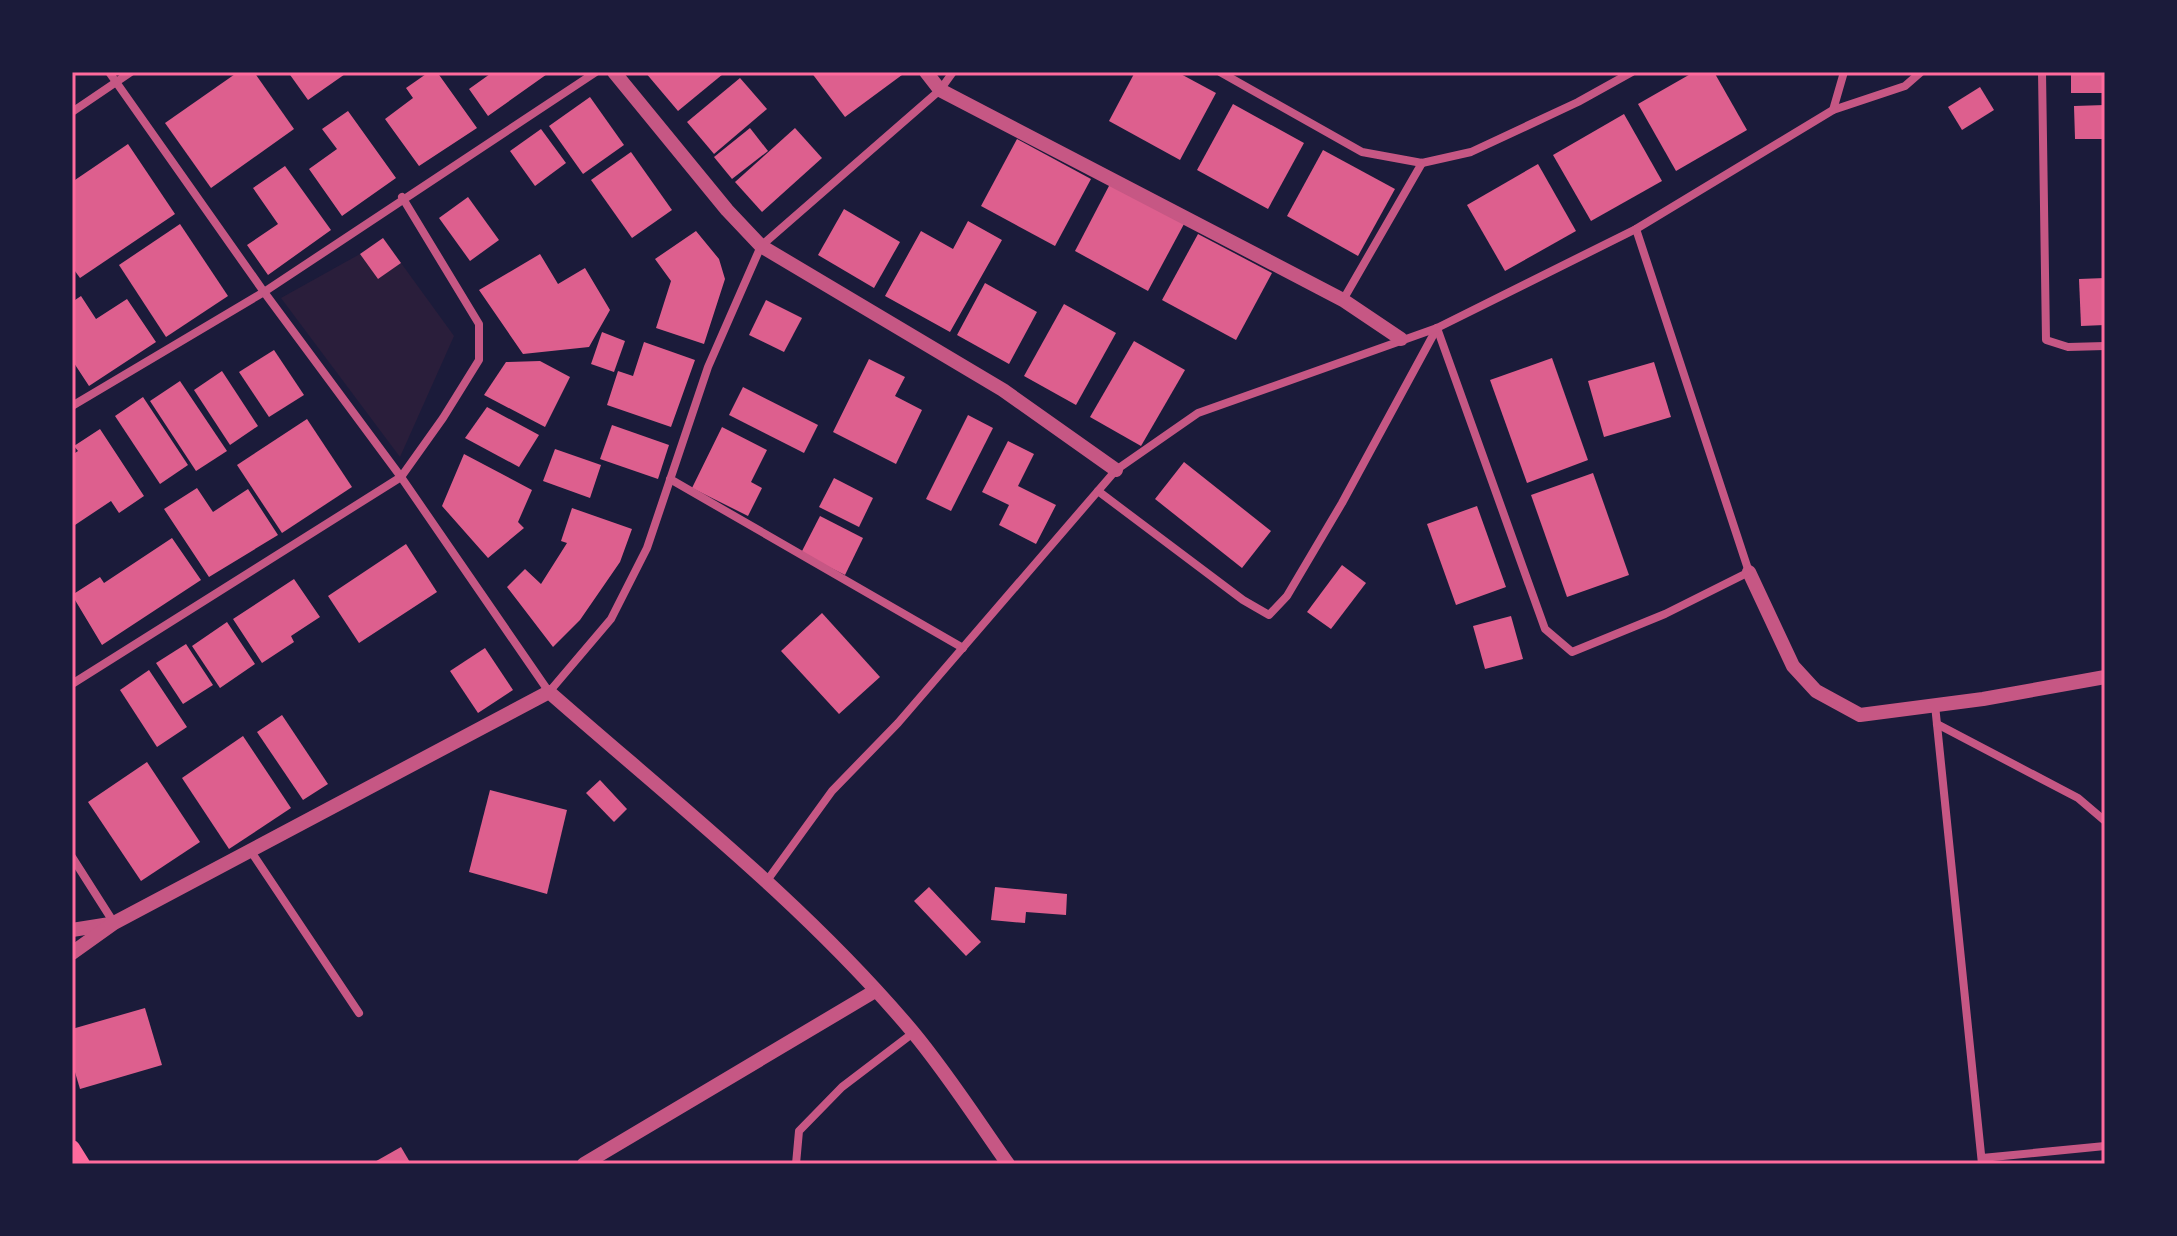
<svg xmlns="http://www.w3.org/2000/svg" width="2177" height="1236" viewBox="0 0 2177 1236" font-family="'Noto Sans',sans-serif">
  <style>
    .green { fill: #2a1e3b }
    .building { fill: #dd5f8e }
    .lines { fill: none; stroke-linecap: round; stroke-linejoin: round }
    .minor { stroke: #c65784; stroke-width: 8 }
    .tertiary { stroke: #c65784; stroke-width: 14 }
    .primary { stroke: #ff6b9d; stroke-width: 16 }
    .neatline { fill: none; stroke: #ff6b9d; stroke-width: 3 }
  </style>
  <rect width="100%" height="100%" fill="#1b1b3a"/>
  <path class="green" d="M360 254 378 279 401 263 454 336 400 457 281 298Z"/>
  <g class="building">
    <path d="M238 72H254L294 129 211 188 165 123Z"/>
    <path d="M288 72H348L308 100Z"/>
    <path d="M429 72H437L477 128 419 166 385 119 413 98 406 88Z"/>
    <path d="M488 72H550L488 116 469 89 490 74Z"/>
    <path d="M645 72H722L723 74 678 111Z"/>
    <path d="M811 72H906L845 117Z"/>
    <path d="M1135 72H1177L1216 93 1180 160 1109 121Z"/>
    <path d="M1694 72H1714L1747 130 1676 171 1638 104Z"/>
    <rect x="2071" y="72" width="34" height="21"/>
    <path d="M740 78 767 109 714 154 687 122Z"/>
    <path d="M1980 87 1994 110 1962 130 1948 107Z"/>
    <path d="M590 97 624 145 583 174 549 126Z"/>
    <path d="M1233 104 1304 143 1268 209 1197 170Z"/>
    <path d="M2105 105V139H2075L2074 106Z"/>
    <path d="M348 111 396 178 342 216 309 169 337 149 322 129Z"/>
    <path d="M1624 114 1662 181 1591 221 1553 155Z"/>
    <path d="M750 128 768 151 732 179 714 157Z"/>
    <path d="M795 128 822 158 762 212 735 182Z"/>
    <path d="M541 129 566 163 535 186 510 151Z"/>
    <path d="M1017 139 1091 179 1055 246 981 206Z"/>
    <path d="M128 144 175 214 80 278 72 267V182Z"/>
    <path d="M1323 150 1395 189 1358 256 1287 216Z"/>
    <path d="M631 152 672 210 632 238 591 180Z"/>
    <path d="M1538 164 1576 231 1505 271 1467 205Z"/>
    <path d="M285 166 331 230 268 275 247 245 278 224 253 188Z"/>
    <path d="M1110 184 1184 224 1148 291 1075 251Z"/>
    <path d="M468 197 499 240 470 261 439 218Z"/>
    <path d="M844 209 900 242 874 288 818 255Z"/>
    <path d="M968 221 1002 240 950 332 885 296 921 231 953 249Z"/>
    <path d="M180 224 228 296 166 337 119 265Z"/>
    <path d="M696 231 719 259 725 279 704 344 656 328 671 281 655 259Z"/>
    <path d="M1198 234 1272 273 1236 340 1162 300Z"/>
    <path d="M383 238 401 263 378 279 360 254Z"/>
    <path d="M540 254 558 284 585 268 610 310 589 347 523 354 479 290Z"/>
    <path d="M2105 278V325L2081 326 2079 279Z"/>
    <path d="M985 283 1037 312 1009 364 957 335Z"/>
    <path d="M81 296 96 319 127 299 156 342 89 386 72 360V302Z"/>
    <path d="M766 300 802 318 784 352 749 335Z"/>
    <path d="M1064 304 1116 333 1076 405 1024 376Z"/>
    <path d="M602 332 625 341 614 372 591 364Z"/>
    <path d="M1134 341 1185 370 1141 446 1090 417Z"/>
    <path d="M644 342 695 360 671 427 607 405 618 371 633 376Z"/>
    <path d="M274 350 304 395 269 417 239 372Z"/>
    <path d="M1552 358 1588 460 1527 483 1490 380Z"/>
    <path d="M869 359 905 377 895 396 922 410 896 464 833 432Z"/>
    <path d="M540 361 570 377 545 427 484 395 506 362Z"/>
    <path d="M1654 362 1671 417 1604 437 1588 381Z"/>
    <path d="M222 371 258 426 230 445 194 390Z"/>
    <path d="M180 381 227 451 196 471 150 401Z"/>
    <path d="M743 387 818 425 804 453 729 415Z"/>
    <path d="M143 397 188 465 160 484 115 416Z"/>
    <path d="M487 407 539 435 519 467 465 438Z"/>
    <path d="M968 415 993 428 951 511 926 499Z"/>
    <path d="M307 419 352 487 282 533 237 465Z"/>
    <path d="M612 425 669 445 658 479 600 459Z"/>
    <path d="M722 427 767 450 751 482 762 488 748 516 692 488Z"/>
    <path d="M100 429 144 496 119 513 111 501 72 527V455L78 451 74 446Z"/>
    <path d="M1008 441 1034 454 1018 486 1056 505 1036 544 999 525 1009 505 982 492Z"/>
    <path d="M555 449 601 465 590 498 543 481Z"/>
    <path d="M464 454 532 490 518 522 524 528 488 558 442 506Z"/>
    <path d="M1184 462 1271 531 1242 568 1155 499Z"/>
    <path d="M1593 473 1629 575 1567 597 1531 495Z"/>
    <path d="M834 478 873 498 859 527 819 507Z"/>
    <path d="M197 488 213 512 248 489 278 535 209 577 164 509Z"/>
    <path d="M1477 506 1506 587 1456 605 1427 524Z"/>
    <path d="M572 508 632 529 620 562 580 620 553 647 507 587 525 569 541 584 567 543 561 541Z"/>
    <path d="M820 516 863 538 845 575 801 553Z"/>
    <path d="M172 538 201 580 102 645 72 595 100 577 104 583Z"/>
    <path d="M406 544 437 592 359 643 328 596Z"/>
    <path d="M1342 565 1366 583 1331 629 1307 612Z"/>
    <path d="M294 579 320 617 291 636 294 642 262 663 233 619Z"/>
    <path d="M822 613 880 677 839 714 781 651Z"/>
    <path d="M1511 616 1523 659 1485 669 1473 626Z"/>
    <path d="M227 622 255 664 220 688 192 646Z"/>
    <path d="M186 644 213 685 183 704 156 663Z"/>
    <path d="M485 648 513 690 478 713 450 671Z"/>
    <path d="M149 670 187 727 157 747 120 690Z"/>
    <path d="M282 715 328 784 303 800 257 732Z"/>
    <path d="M243 736 291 808 229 849 182 778Z"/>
    <path d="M147 762 200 842 141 881 88 802Z"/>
    <path d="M600 780 627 809 614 822 586 793Z"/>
    <path d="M490 790 567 810 547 894 469 872Z"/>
    <path d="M929 887 981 942 966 956 914 901Z"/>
    <path d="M995 887 1067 894 1066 915 1026 912 1025 923 991 920Z"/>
    <path d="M145 1008 162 1065 80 1089 72 1062V1029Z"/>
    <path d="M401 1147 411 1164H371Z"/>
  </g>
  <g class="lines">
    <g class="minor">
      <path d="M109 72 264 292 401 477 549 692 611 619 647 548 708 367 761 246 940 90 953 72"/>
      <path d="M1220 72 1362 152 1422 163 1471 152 1578 102 1632 72"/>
      <path d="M2042 72 2046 340 2068 347 2105 346"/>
      <path d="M1833 110 1905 86 1921 72"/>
      <path d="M72 112 131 72"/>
      <path d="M1343 300 1422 163"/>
      <path d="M1437 328 1545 629 1572 652 1665 614 1749 572 1636 229"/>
      <path d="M72 406 264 292 596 72"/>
      <path d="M670 479 963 648"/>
      <path d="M1098 491 1243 600 1269 615 1287 596 1342 503 1437 328"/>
      <path d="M72 684 401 477 443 418 479 360V324L402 197"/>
      <path d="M1935 705 1982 1164"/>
      <path d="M1937 724 2078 798 2105 821"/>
      <path d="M250 850 359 1013"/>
      <path d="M72 857 114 923"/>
      <path d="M766 882 832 791 898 723 1116 470 1198 413 1437 328 1636 229 1833 110 1844 72"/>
      <path d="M1982 1158 2105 1146"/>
      <path d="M796 1164 799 1131 842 1087 913 1033"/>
    </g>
    <g class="tertiary">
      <path d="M614 72 727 210 761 246 1003 390 1116 470"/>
      <path d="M926 72 940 90 1343 300 1401 339"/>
      <path d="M1749 572 1793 666 1816 691 1860 715 1983 699 2105 677"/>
      <path d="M72 930 110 924"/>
      <path d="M72 953 114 923 549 692C672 800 806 905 912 1031 947 1073 977 1120 1008 1164"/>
      <path d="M584 1164 875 991"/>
    </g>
    <path class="primary" d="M72 1148 82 1164"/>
  </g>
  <rect width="2177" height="1236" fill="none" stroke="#1b1b3a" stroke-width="148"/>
  <rect x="74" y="74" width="2029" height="1088" class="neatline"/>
</svg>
